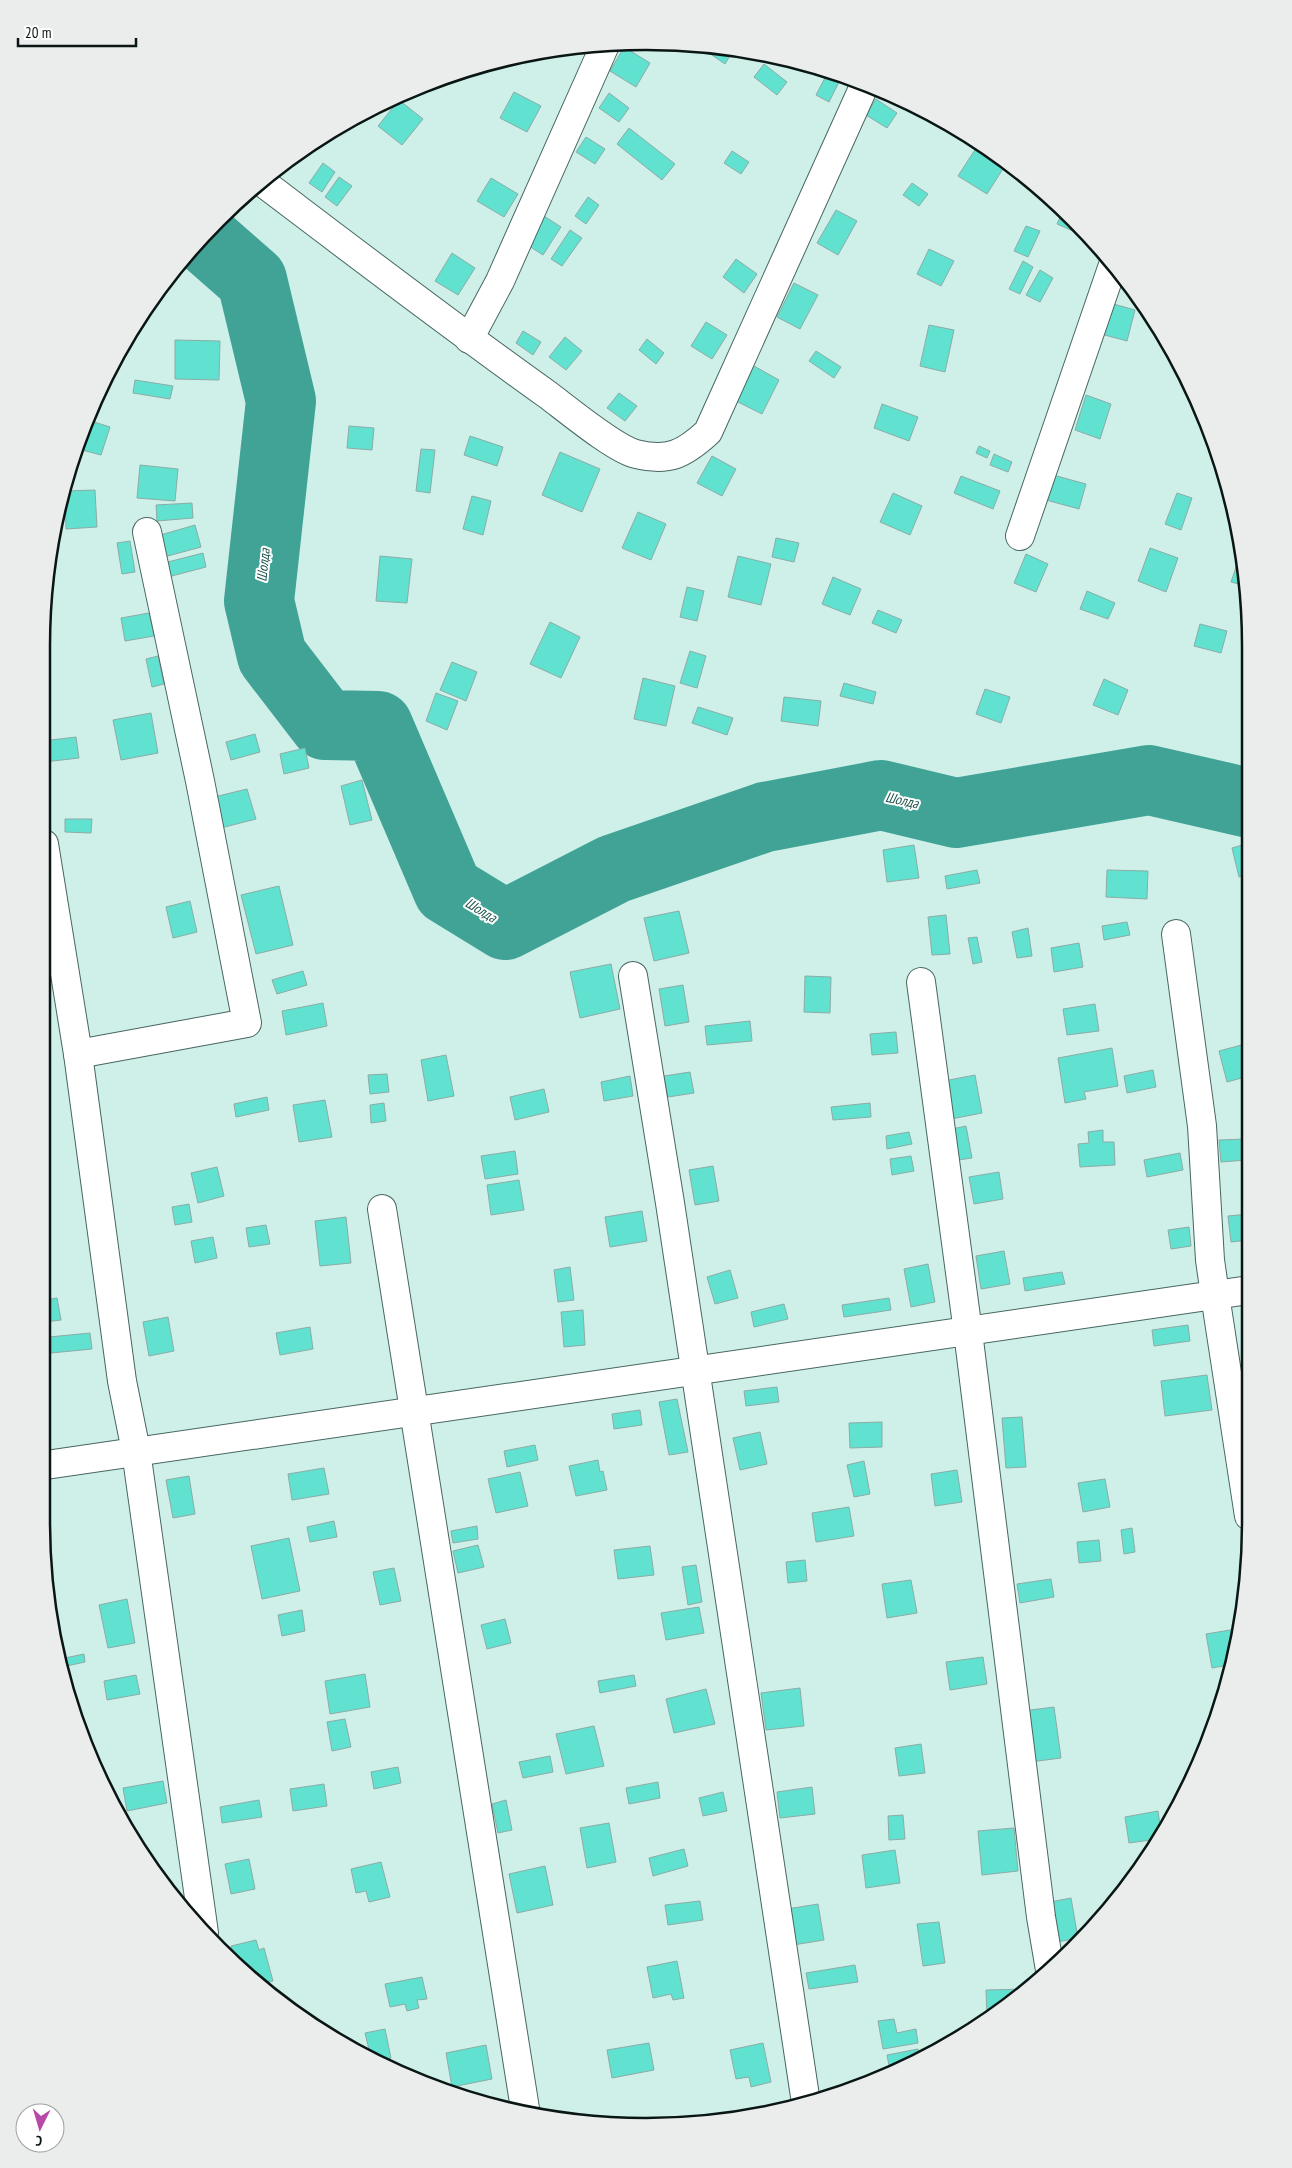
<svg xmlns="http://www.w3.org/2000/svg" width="1292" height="2168" viewBox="0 0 1292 2168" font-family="'PT Sans Narrow',sans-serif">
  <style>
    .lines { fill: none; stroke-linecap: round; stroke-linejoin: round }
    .river { stroke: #41a396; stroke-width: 70 }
    .building { fill: #61e1d0; stroke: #8caca6 }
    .minor-casing { stroke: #486661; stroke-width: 30 }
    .minor { stroke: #fff; stroke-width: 28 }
    .labels { text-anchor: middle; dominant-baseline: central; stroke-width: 4; stroke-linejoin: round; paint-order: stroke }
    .water-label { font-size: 14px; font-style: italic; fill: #1b524b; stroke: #fff }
    .rim { fill: none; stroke: #0a1614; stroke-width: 2.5 }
  </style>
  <rect width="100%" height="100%" fill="#cef0e9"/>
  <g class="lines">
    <path class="river" d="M203 237 252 280 281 401 259 601 272 656 325 725 378 726 448 890 505 925 614 869 765 817 881 795 956 813 1149 780 1249 803"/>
  </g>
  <g class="building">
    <path d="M624 47 650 63 636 87 610 71Z"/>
    <path d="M709 47 725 49 731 54 725 64 706 51Z"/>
    <path d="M764 64 787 82 777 95 754 77Z"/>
    <path d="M828 72 842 76 829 102 816 95Z"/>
    <path d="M514 92 541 106 527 132 500 118Z"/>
    <path d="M609 93 629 108 619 122 599 108Z"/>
    <path d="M876 99 897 113 887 128 866 115Z"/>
    <path d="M399 100 423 119 402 145 378 126Z"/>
    <path d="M629 128 675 164 662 180 617 144Z"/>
    <path d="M586 137 605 149 595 164 576 152Z"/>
    <path d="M980 142 1006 164 987 194 958 176Z"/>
    <path d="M732 151 749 162 741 174 724 163Z"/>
    <path d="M323 163 335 172 322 192 309 183Z"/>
    <path d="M339 177 352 186 337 206 325 197Z"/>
    <path d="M491 178 518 194 504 217 477 201Z"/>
    <path d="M912 183 928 194 919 206 903 195Z"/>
    <path d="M588 197 599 205 586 224 575 216Z"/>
    <path d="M836 210 857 221 838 255 817 243Z"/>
    <path d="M1062 213 1091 239 1057 224Z"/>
    <path d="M544 216 561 227 543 255 526 244Z"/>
    <path d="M1026 226 1040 231 1028 257 1014 251Z"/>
    <path d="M570 230 582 238 562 266 551 259Z"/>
    <path d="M929 249 954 261 941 286 917 274Z"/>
    <path d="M452 253 475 268 458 295 435 281Z"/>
    <path d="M736 259 757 274 744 293 723 277Z"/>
    <path d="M1023 261 1033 267 1020 294 1009 289Z"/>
    <path d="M1040 270 1053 278 1040 302 1026 295Z"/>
    <path d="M794 283 818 295 800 329 777 317Z"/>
    <path d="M1110 303 1135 310 1127 341 1101 334Z"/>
    <path d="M706 322 727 335 712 359 691 346Z"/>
    <path d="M929 325 954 330 945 372 920 366Z"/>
    <path d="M523 331 541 342 533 355 516 343Z"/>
    <path d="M565 337 582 351 566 370 549 357Z"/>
    <path d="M647 339 664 353 656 364 639 350Z"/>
    <path d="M175 340 220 341 219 380 175 379Z"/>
    <path d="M816 351 841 367 834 378 809 361Z"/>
    <path d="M754 366 779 380 762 414 736 401Z"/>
    <path d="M135 380 173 386 170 399 133 393Z"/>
    <path d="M619 393 637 406 625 421 607 408Z"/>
    <path d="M1086 395 1111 404 1100 439 1075 430Z"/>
    <path d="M882 404 918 417 909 441 874 428Z"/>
    <path d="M91 421 110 427 101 455 82 450Z"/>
    <path d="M349 426 374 428 372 450 347 448Z"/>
    <path d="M470 436 503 447 497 466 464 455Z"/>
    <path d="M979 446 990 451 987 458 976 453Z"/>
    <path d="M421 449 435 450 430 493 416 491Z"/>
    <path d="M560 452 600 469 582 512 542 495Z"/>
    <path d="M994 454 1012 462 1008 472 990 465Z"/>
    <path d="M712 456 736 469 722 496 697 483Z"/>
    <path d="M140 465 178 469 175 501 137 498Z"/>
    <path d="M1053 475 1086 484 1079 509 1046 500Z"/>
    <path d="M961 476 1000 491 993 509 954 493Z"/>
    <path d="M95 490 97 527 66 529 65 491Z"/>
    <path d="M893 493 922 506 910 535 880 522Z"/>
    <path d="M1177 493 1192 498 1181 530 1165 524Z"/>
    <path d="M472 496 491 501 483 535 463 529Z"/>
    <path d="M192 503 193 518 157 521 156 505Z"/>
    <path d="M638 512 666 524 651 560 622 548Z"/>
    <path d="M195 525 201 547 164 557 157 536Z"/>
    <path d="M776 538 799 543 794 562 772 557Z"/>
    <path d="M130 541 135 572 122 574 117 543Z"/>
    <path d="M1150 548 1178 558 1166 592 1138 581Z"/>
    <path d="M1241 552 1246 586 1231 582Z"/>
    <path d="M203 553 206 567 168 577 164 563Z"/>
    <path d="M1026 554 1048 564 1036 592 1014 583Z"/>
    <path d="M380 556 412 559 407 603 376 601Z"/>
    <path d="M738 556 771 564 761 605 728 597Z"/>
    <path d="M833 577 861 589 850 615 822 604Z"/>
    <path d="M687 587 704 591 697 621 680 617Z"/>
    <path d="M1087 591 1115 603 1108 619 1080 609Z"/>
    <path d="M878 610 902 620 896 633 872 623Z"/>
    <path d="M149 613 154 636 125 641 121 618Z"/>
    <path d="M550 622 580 637 561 678 530 664Z"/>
    <path d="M1200 624 1227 631 1221 653 1194 646Z"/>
    <path d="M690 651 706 656 697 688 680 683Z"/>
    <path d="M158 656 164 684 152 687 146 659Z"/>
    <path d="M452 662 477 672 466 701 440 690Z"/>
    <path d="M643 678 675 686 666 726 634 719Z"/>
    <path d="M1104 679 1128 690 1118 715 1093 705Z"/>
    <path d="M844 683 876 692 873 704 840 696Z"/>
    <path d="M985 689 1010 697 1001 723 976 714Z"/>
    <path d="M436 693 458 701 447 730 426 721Z"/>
    <path d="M784 697 821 701 818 726 781 721Z"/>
    <path d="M698 707 733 718 727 735 692 723Z"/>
    <path d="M151 713 158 753 121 760 113 720Z"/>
    <path d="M1249 720V752L1244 751Z"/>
    <path d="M255 734 260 752 231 760 226 742Z"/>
    <path d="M76 737 79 758 44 762 43 741Z"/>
    <path d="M305 748 309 768 284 774 280 754Z"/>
    <path d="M362 780 372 820 350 825 341 786Z"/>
    <path d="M247 789 256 819 217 829 210 798Z"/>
    <path d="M65 819H92L91 833 65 832Z"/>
    <path d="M1249 843V874L1239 877 1232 848Z"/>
    <path d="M914 845 919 878 887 882 883 850Z"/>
    <path d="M977 870 980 883 947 889 945 876Z"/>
    <path d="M1107 870 1148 871 1147 899 1106 897Z"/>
    <path d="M279 886 293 945 256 954 241 895Z"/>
    <path d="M190 901 197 932 173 938 166 907Z"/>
    <path d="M679 911 689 953 654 961 644 918Z"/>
    <path d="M946 915 950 954 932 955 928 917Z"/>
    <path d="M1127 922 1130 935 1104 940 1102 926Z"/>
    <path d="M1028 928 1032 956 1017 958 1012 932Z"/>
    <path d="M977 937 982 962 973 964 968 938Z"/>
    <path d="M1079 943 1083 967 1054 972 1051 948Z"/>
    <path d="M611 964 620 1009 580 1018 570 972Z"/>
    <path d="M303 971 307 985 277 994 272 980Z"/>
    <path d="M805 976 831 977 830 1013 804 1012Z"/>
    <path d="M683 985 689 1022 665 1026 659 989Z"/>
    <path d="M323 1003 327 1026 286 1035 282 1011Z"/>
    <path d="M1095 1004 1099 1031 1067 1035 1063 1009Z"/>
    <path d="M750 1021 752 1041 707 1045 705 1026Z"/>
    <path d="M44 1024 48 1056H44Z"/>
    <path d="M896 1032 898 1053 872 1055 870 1034Z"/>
    <path d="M1249 1043V1076L1227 1082 1219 1051Z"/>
    <path d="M1112 1048 1118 1086 1084 1092 1086 1099 1065 1103 1058 1058Z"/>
    <path d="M446 1055 454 1096 428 1101 421 1060Z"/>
    <path d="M1153 1070 1156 1087 1127 1093 1124 1076Z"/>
    <path d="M690 1072 694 1093 668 1097 664 1076Z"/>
    <path d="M387 1074 389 1092 370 1094 368 1075Z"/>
    <path d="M975 1075 982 1113 951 1119 944 1081Z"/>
    <path d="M630 1076 633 1096 604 1101 601 1082Z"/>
    <path d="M544 1089 549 1112 515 1120 510 1097Z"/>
    <path d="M267 1097 269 1110 236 1117 234 1104Z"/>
    <path d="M325 1100 332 1137 299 1142 293 1105Z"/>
    <path d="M384 1103 386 1121 371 1123 370 1105Z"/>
    <path d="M870 1103 871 1117 833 1120 831 1107Z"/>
    <path d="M966 1126 972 1158 958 1160 952 1129Z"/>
    <path d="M1103 1130V1142H1114L1115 1165 1080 1167 1078 1144 1089 1143 1088 1132Z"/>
    <path d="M909 1132 912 1144 887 1149 886 1136Z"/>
    <path d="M1245 1139 1247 1160 1221 1162 1219 1140Z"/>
    <path d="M515 1151 518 1174 485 1179 481 1156Z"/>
    <path d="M1180 1153 1183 1170 1147 1177 1144 1160Z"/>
    <path d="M911 1156 914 1171 892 1175 890 1159Z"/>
    <path d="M713 1166 719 1201 695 1205 689 1170Z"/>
    <path d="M217 1167 224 1196 198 1203 191 1173Z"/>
    <path d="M999 1172 1003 1199 974 1204 969 1177Z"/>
    <path d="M519 1180 524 1210 491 1215 487 1185Z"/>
    <path d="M189 1204 192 1222 175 1225 172 1207Z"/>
    <path d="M642 1211 647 1241 610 1247 605 1217Z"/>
    <path d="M1249 1214V1240L1231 1242 1228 1216Z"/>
    <path d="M346 1217 351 1263 320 1266 315 1221Z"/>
    <path d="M266 1225 270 1244 249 1247 246 1228Z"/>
    <path d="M1189 1227 1191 1246 1171 1249 1168 1230Z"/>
    <path d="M213 1237 217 1258 195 1263 191 1241Z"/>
    <path d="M1004 1251 1010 1284 981 1289 976 1256Z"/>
    <path d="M928 1264 935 1302 911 1307 904 1269Z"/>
    <path d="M570 1267 574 1300 558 1302 554 1270Z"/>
    <path d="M730 1270 738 1298 715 1304 707 1277Z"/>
    <path d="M1062 1272 1065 1284 1025 1291 1023 1278Z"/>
    <path d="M57 1298 61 1320 45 1322V1300Z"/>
    <path d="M889 1298 891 1310 844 1317 842 1305Z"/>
    <path d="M784 1304 788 1319 754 1327 751 1312Z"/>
    <path d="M583 1310 585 1345 564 1347 561 1312Z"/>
    <path d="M168 1317 174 1351 149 1356 143 1322Z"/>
    <path d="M1188 1325 1190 1341 1154 1346 1152 1330Z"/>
    <path d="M310 1327 313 1349 280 1355 276 1333Z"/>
    <path d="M90 1333 92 1349 51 1353 49 1337Z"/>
    <path d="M1245 1333H1249V1367Z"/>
    <path d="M1207 1375 1212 1410 1165 1416 1161 1381Z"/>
    <path d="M777 1387 779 1402 746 1406 744 1391Z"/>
    <path d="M677 1399 688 1452 669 1455 659 1402Z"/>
    <path d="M640 1410 642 1425 614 1429 612 1414Z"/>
    <path d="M1022 1417 1026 1467 1006 1468 1002 1418Z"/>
    <path d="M882 1422V1447L850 1448 849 1423Z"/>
    <path d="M760 1432 767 1464 740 1470 733 1438Z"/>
    <path d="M535 1445 538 1460 507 1467 504 1451Z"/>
    <path d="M598 1460 600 1472 603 1471 607 1490 576 1496 569 1466Z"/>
    <path d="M864 1461 870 1494 854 1497 847 1465Z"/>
    <path d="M324 1468 329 1494 292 1500 288 1474Z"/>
    <path d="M957 1470 962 1502 935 1506 931 1474Z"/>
    <path d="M520 1472 528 1506 496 1513 488 1479Z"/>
    <path d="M189 1476 195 1514 173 1518 166 1480Z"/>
    <path d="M1105 1479 1110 1507 1083 1512 1078 1483Z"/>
    <path d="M849 1507 854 1536 816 1542 812 1513Z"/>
    <path d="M334 1521 337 1537 310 1542 307 1527Z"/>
    <path d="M477 1526 478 1539 453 1543 451 1531Z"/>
    <path d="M1132 1528 1135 1552 1124 1554 1121 1530Z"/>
    <path d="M289 1538 300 1591 262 1599 251 1546Z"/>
    <path d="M1099 1540 1101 1561 1079 1563 1077 1542Z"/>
    <path d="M478 1545 484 1567 458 1573 453 1551Z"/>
    <path d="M650 1546 654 1575 618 1579 614 1550Z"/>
    <path d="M805 1560 807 1581 788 1583 786 1562Z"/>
    <path d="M696 1565 702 1602 688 1605 682 1567Z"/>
    <path d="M394 1568 401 1601 380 1605 373 1572Z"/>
    <path d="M1051 1579 1054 1597 1020 1603 1017 1584Z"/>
    <path d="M911 1580 917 1613 887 1618 882 1584Z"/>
    <path d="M127 1599 135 1643 108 1648 99 1605Z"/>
    <path d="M699 1607 704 1633 666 1640 661 1613Z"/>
    <path d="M302 1610 305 1631 282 1636 278 1615Z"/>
    <path d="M505 1619 511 1643 487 1649 481 1625Z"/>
    <path d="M1236 1629 1229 1665 1212 1668 1206 1634Z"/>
    <path d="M84 1654 85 1662 62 1667 60 1659Z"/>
    <path d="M983 1657 987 1684 950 1690 946 1662Z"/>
    <path d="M365 1674 370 1707 330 1714 325 1681Z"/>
    <path d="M136 1675 140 1694 107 1700 104 1681Z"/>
    <path d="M634 1675 636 1686 600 1693 598 1681Z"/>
    <path d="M800 1688 804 1726 766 1730 761 1693Z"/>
    <path d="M706 1689 715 1724 674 1733 666 1699Z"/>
    <path d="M73 1700 80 1730H79L70 1701Z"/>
    <path d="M1054 1707 1061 1758 1030 1762 1023 1711Z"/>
    <path d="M345 1719 351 1747 332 1751 327 1722Z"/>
    <path d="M594 1726 604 1766 566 1774 556 1734Z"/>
    <path d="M921 1744 925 1773 899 1776 895 1748Z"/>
    <path d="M550 1756 553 1772 523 1778 519 1762Z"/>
    <path d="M398 1767 401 1783 374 1789 371 1772Z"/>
    <path d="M163 1781 167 1803 127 1811 123 1788Z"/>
    <path d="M658 1782 660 1798 629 1804 626 1788Z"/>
    <path d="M324 1784 327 1806 293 1811 290 1789Z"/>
    <path d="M812 1787 815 1814 780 1818 777 1792Z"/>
    <path d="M723 1792 727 1811 703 1816 699 1798Z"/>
    <path d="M259 1800 262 1817 222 1823 220 1807Z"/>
    <path d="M506 1800 512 1830 498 1833 492 1804Z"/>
    <path d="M1158 1811 1161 1832 1158 1839 1129 1843 1125 1817Z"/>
    <path d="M903 1815 905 1839 889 1840 888 1816Z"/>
    <path d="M609 1823 616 1862 587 1868 580 1828Z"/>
    <path d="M1014 1828 1018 1871 982 1875 978 1831Z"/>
    <path d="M684 1849 688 1866 653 1876 649 1858Z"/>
    <path d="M895 1850 900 1883 866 1888 862 1855Z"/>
    <path d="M249 1859 255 1889 231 1894 225 1864Z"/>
    <path d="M381 1862 390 1897 369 1902 366 1891 356 1893 351 1869Z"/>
    <path d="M545 1866 553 1905 517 1913 509 1874Z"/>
    <path d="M1071 1898 1078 1938 1057 1942 1050 1902Z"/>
    <path d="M700 1901 703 1920 668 1925 665 1905Z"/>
    <path d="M818 1904 824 1940 787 1946 781 1910Z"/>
    <path d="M939 1922 945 1963 923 1966 917 1924Z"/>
    <path d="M256 1940 259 1950 264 1948 273 1981 260 1984 236 1964 231 1946Z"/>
    <path d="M677 1961 684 1998 673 2000 671 1994 653 1998 647 1967Z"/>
    <path d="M855 1965 858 1982 809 1989 806 1973Z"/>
    <path d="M422 1977 427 1999 417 2000 419 2008 407 2011 405 2004 390 2007 385 1984Z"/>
    <path d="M1026 1989V1992L1014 2002 987 2018 986 1990Z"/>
    <path d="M894 2019 897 2033 916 2029 918 2043 883 2049 878 2021Z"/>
    <path d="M385 2029 391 2058 382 2060 370 2054 365 2033Z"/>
    <path d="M649 2043 654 2070 612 2078 607 2050Z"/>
    <path d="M763 2043 771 2082 751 2087 749 2077 736 2079 730 2050Z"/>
    <path d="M486 2045 492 2079 452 2087 446 2053Z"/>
    <path d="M918 2049 920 2060 889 2066 887 2055Z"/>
  </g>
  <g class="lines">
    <defs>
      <g id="minor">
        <path d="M262 182C357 254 451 326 548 395 568 410 615 449 636 454 669 462 684 454 708 432L865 84"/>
        <path d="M469 339 500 281 605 45"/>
        <path d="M1020 536 1113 265"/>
        <path d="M44 844 78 1054 122 1381 136 1451 204 1933"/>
        <path d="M1176 934 1202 1126 1210 1260 1215 1295 1249 1516"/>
        <path d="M633 976 670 1203 806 2103"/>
        <path d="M921 982 968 1332 1041 1917 1050 1970"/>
        <path d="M78 1054 247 1023 200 781 147 532"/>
        <path d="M382 1209 526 2115"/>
        <path d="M46 1465 1249 1290"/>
      </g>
    </defs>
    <use href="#minor" class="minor-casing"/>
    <use href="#minor" class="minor"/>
  </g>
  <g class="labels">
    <g class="water-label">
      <text transform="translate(263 565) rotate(-84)">Шолда</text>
      <text transform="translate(902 800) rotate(12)">Шолда</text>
      <text transform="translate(481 910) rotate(31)">Шолда</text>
    </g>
  </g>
  <path d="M0 0H1292V2168H0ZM646 50H646A596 596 0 0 1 1242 646V1522A596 596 0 0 1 646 2118H646A596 596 0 0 1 50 1522V646A596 596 0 0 1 646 50Z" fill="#ebecec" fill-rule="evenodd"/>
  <path class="rim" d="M646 50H646A596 596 0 0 1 1242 646V1522A596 596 0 0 1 646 2118H646A596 596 0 0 1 50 1522V646A596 596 0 0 1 646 50Z"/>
  <g transform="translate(40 2128) rotate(185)"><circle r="24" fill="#ffffff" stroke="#9da2a1"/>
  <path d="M0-4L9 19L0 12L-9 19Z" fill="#b74aa8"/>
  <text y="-8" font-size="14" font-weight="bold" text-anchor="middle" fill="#0a1614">С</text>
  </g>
  <path d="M18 38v8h118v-8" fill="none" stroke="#0a1614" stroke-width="2.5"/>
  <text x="25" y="38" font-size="15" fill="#0a1614" stroke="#ffffff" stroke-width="4" paint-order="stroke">20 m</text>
</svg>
